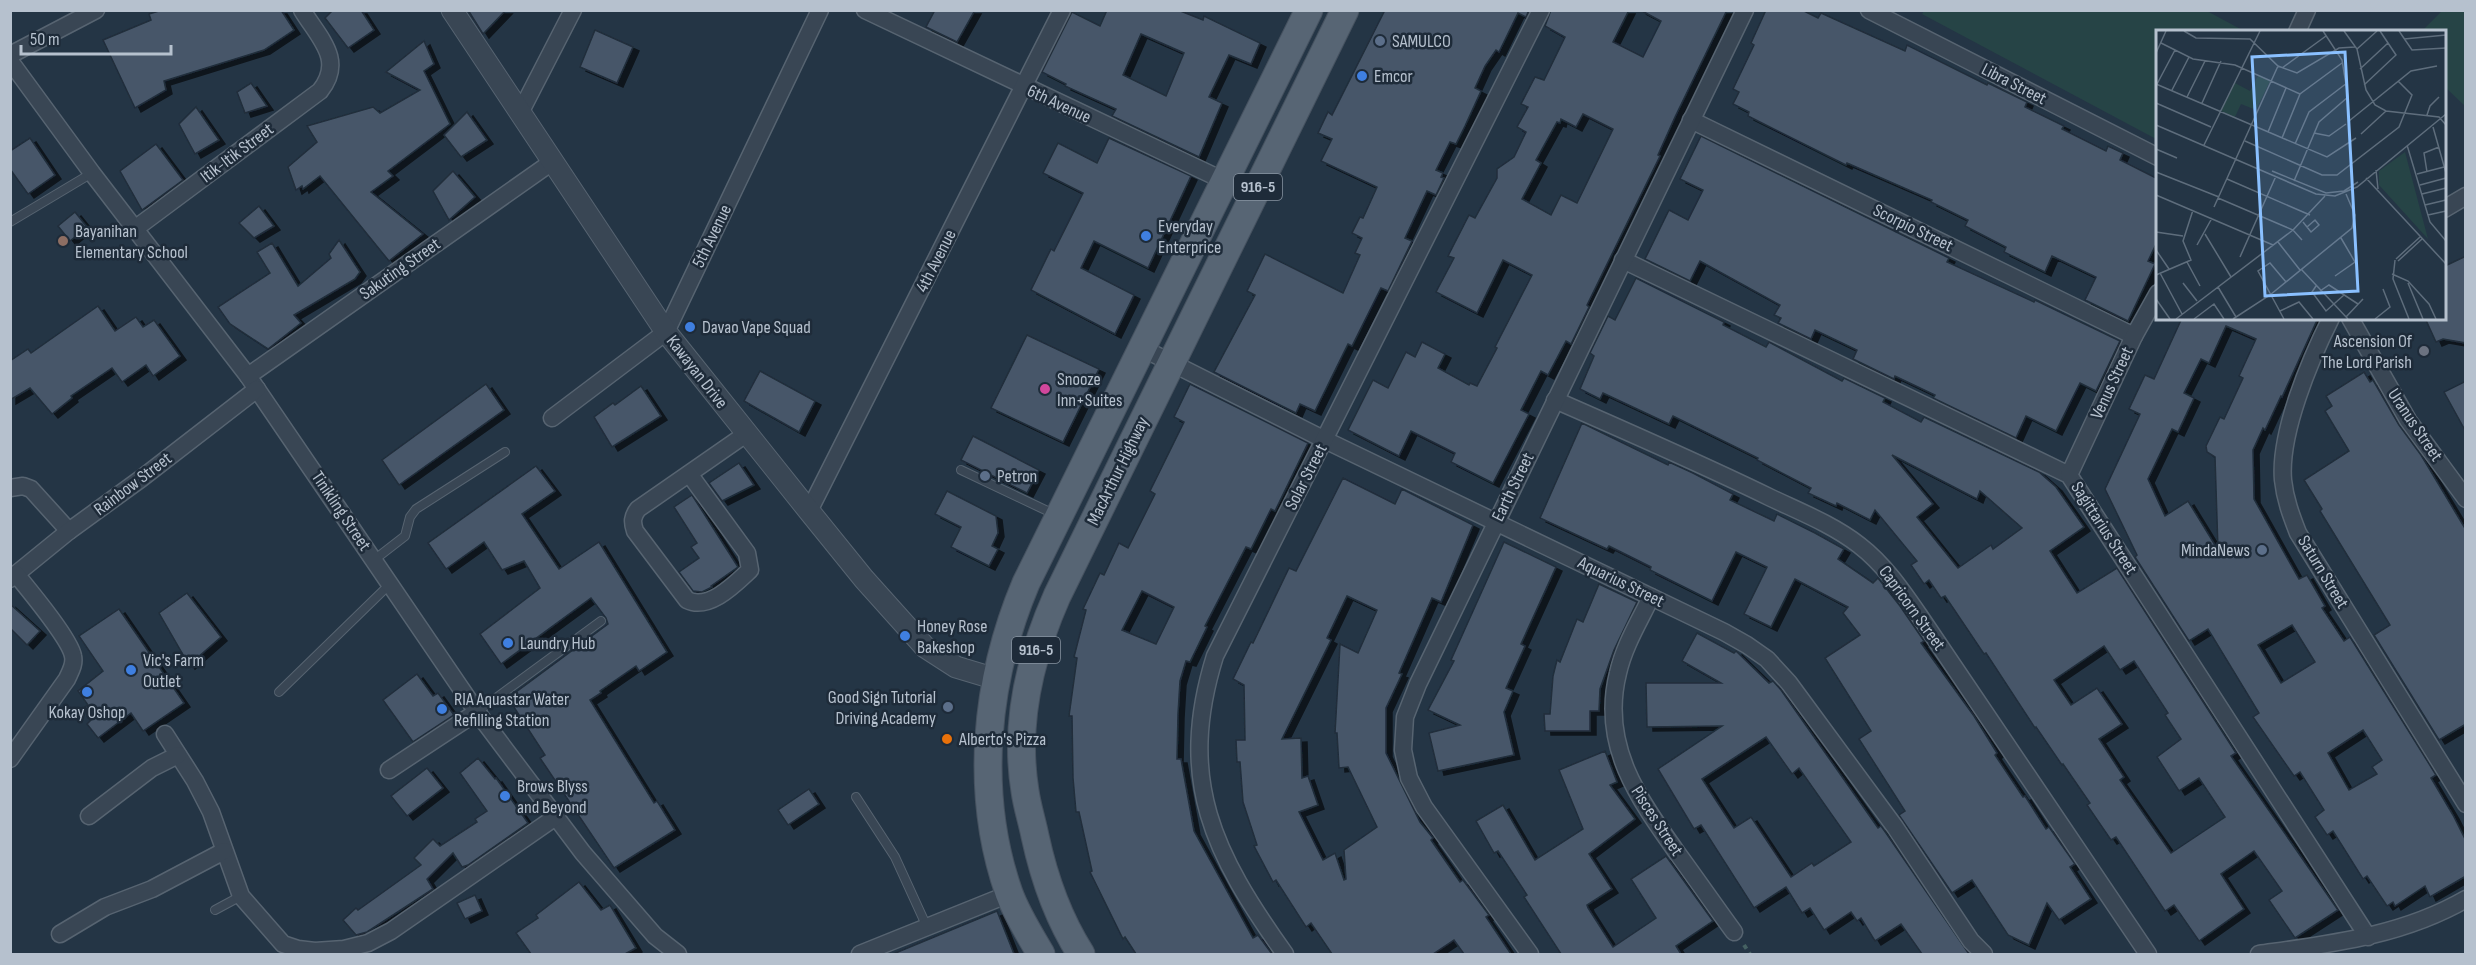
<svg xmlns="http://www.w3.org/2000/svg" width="2476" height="965" viewBox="0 0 2476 965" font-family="'Sofia Sans Condensed',sans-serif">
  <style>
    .green { fill: #264446 }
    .building { fill: #465769; stroke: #202d3b; stroke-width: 1.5; fill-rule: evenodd; filter: url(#shadow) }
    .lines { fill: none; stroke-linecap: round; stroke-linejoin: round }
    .service-casing { stroke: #576471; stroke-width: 10 }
    .minor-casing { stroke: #576471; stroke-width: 19 }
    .tertiary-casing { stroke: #576471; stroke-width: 23 }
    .primary-casing { stroke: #465260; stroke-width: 29 }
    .path { stroke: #456162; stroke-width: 4; stroke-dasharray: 4.5 4.5; stroke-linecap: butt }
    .service { stroke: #394654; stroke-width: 8 }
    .minor { stroke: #394654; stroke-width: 16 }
    .tertiary { stroke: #394654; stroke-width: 21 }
    .primary { stroke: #576574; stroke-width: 27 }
    .service-dot { fill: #5c6f8a; stroke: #1e2b39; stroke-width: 2 }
    .shop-dot { fill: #3f7fe0; stroke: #1e2b39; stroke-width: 2 }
    .education-dot { fill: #8d6e63; stroke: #1e2b39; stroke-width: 2 }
    .worship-dot { fill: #6b7280; stroke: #1e2b39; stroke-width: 2 }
    .hotel-dot { fill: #d1479c; stroke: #1e2b39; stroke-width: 2 }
    .food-dot { fill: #e8710a; stroke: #1e2b39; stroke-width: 2 }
    .labels { text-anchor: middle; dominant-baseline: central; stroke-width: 5; stroke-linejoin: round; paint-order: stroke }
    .shield { fill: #1e2b39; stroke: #8894a1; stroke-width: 1.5 }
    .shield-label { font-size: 16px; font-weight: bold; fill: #b6c1ce }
    .poi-label { font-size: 18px; fill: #b6c1ce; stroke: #1e2b39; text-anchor: start }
    .street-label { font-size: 18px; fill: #b6c1ce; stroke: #1e2b39 }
    .inset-road { fill: none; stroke: #5e6d7c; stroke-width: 1.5 }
    .view { fill: #8ac0ff; fill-opacity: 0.15; stroke: #8ac0ff; stroke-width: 3 }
    .inset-edge { fill: none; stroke: #b6c1ce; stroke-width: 3 }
  </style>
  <defs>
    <filter id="shadow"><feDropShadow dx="6" dy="4" stdDeviation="0" flood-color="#0009"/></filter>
  </defs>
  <rect width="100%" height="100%" fill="#243545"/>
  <g class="green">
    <path d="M1924 11H2207L2244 31 2158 32V140L1922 14Z"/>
    <path d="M2442 11H2465V106L2445 87 2444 32 2422 31Z"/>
  </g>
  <g class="building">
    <path d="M162 10H281L294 30 264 50 164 81 166 90 135 108 103 40 151 20 149 14Z"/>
    <path d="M333 10H361L374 30 348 48 325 18Z"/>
    <path d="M468 10H506L483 34Z"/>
    <path d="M935 10H975L957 42 926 27Z"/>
    <path d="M1107 10H1178L1203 20 1204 16 1260 43 1251 64 1229 55 1209 97 1222 103 1199 157 1112 116 1116 109 1065 86 1066 84 1042 72 1072 12 1100 26ZM1141 34 1184 53 1166 96 1123 75Z"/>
    <path d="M1385 10H1529L1526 17 1518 13 1499 52 1496 50 1485 66 1475 88 1481 91 1465 126 1456 144 1450 142 1436 170 1443 173 1441 177 1444 178 1436 195 1427 191 1405 238 1412 241 1388 291 1381 288 1352 346 1348 344 1315 411 1300 404 1296 413 1214 372 1255 295 1247 291 1265 254 1343 293 1360 255 1355 253 1362 238 1352 233 1360 217 1363 218 1377 187 1321 161 1332 139 1318 133 1328 112 1332 115Z"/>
    <path d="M1551 10H1629L1613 42 1643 57 1661 21 1640 10H1727L1675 117 1658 155 1660 156 1587 305 1589 307 1571 344 1566 341 1548 375 1541 371 1521 410 1529 414 1493 483 1451 462 1455 453 1411 431 1399 456 1348 430 1373 380 1388 388 1406 352 1415 357 1422 342 1445 354 1438 368 1469 385 1470 383 1477 386 1497 348 1495 347 1532 275 1503 260 1477 313 1436 292 1454 258 1448 256 1469 215 1475 218 1497 178V169L1514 157 1526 132 1517 127 1528 107 1521 104 1535 77 1544 80 1565 37 1545 26ZM1583 114 1613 129 1577 203 1561 195 1551 215 1522 199 1541 163 1536 160 1557 122 1560 123 1561 119 1576 127Z"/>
    <path d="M1766 10H1802L1818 18 1821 13 1905 51 1907 45 1987 85 1988 83 2027 102 2025 107 2064 126 2062 129 2106 151 2108 146 2123 153 2120 160 2158 179V240L2148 261 2155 264 2128 321 2085 300 2096 277 2052 256 2045 272 2004 252 2006 247 1965 226 1968 220 1931 202 1932 200 1847 163 1846 165 1748 116 1749 112 1733 104 1739 92 1733 89 1754 45 1751 43Z"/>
    <path d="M595 30 633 47 617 83 580 67Z"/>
    <path d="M424 41 434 64 424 71 450 124 388 171 393 176 371 192 423 234 389 261 320 176 303 189 302 186 296 190 288 167 317 142 307 126 373 107 380 113 420 90 386 72Z"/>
    <path d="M251 83 267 106 245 113 237 92Z"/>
    <path d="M196 107 219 140 195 154 179 124Z"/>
    <path d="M467 112 487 140 461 157 444 135Z"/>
    <path d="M1701 136 1949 258 1947 262 2034 302 2035 300 2120 341 2096 391 2080 383 2056 431 2026 416 2016 438 1933 398 1935 395 1895 376 1894 379 1853 359 1857 350 1815 330 1811 339 1778 323 1781 318 1774 315 1780 305 1700 261 1690 281 1645 259 1669 210 1688 220 1703 190 1680 179Z"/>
    <path d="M30 138 55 175 28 194 10 169V151Z"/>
    <path d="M1109 138 1191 176 1148 268 1094 241 1081 268 1134 295 1115 334 1031 290 1051 249 1054 251 1083 193 1043 173 1058 143 1097 163Z"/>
    <path d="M156 144 183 180 142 210 120 171Z"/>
    <path d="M453 171 475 197 449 220 433 191Z"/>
    <path d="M259 206 274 226 254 238 239 223Z"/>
    <path d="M75 212 87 227 70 241 58 226Z"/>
    <path d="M339 240 360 272 355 279 294 315 301 323 268 349 230 324 218 307 270 273 257 252 272 243 298 286 331 258 329 254Z"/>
    <path d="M2466 256V343L2443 339 2436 342 2425 318H2445V266Z"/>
    <path d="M1636 278 1724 322 1723 325 1766 347 1769 342 1842 381 1844 378 1885 398 1883 402 1921 422 1924 417 2039 472 2056 487 2084 527 2050 551 2077 593 2117 568 2236 753 2231 756 2338 910 2295 938 2269 900 2282 891 2254 851 2221 874 2244 909 2199 941 2174 905 2165 911 2116 837 2111 840 2087 805 2090 803 2063 764 2062 765 2036 727 2035 728 1986 653 1984 654 1945 596 1941 598 1929 580 1924 584 1911 565 1917 561 1875 510 1870 520 1837 503 1836 506 1808 493 1811 488 1757 460 1758 458 1673 416 1669 424 1603 393 1600 399 1580 389 1594 356 1590 353 1608 316 1615 320ZM1892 455 1977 499 1980 491 2022 528 1993 549 1991 545 1958 568 1917 517 1933 504ZM2104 646 2120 670 2134 661 2168 713 2165 715 2181 739 2157 757 2179 791 2199 778 2225 817 2171 853 2120 780 2124 777 2099 739 2122 724 2097 688 2071 705 2054 680Z"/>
    <path d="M98 306 115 331 136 317 143 327 154 320 180 356 153 376 146 365 122 382 112 368 71 396 72 398 52 414 30 388 10 400V361L28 349 31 353Z"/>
    <path d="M2182 318H2318L2282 397 2281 396 2265 430 2263 428 2253 450 2254 499 2299 579 2307 575 2325 606 2322 608 2344 641 2350 637 2436 775 2431 778 2453 815 2466 841V876L2430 897 2425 886 2395 906 2393 902 2387 906 2367 876 2363 879 2333 831 2327 835 2315 817 2324 810 2300 772 2294 776 2253 717 2259 713 2208 629 2189 641 2135 557 2137 555 2105 489 2140 414 2129 409 2145 375 2154 379ZM2226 326 2256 339 2239 376 2243 378 2224 419 2220 417 2206 446 2207 452 2215 457 2218 550 2188 501 2165 516 2148 479 2172 429 2178 432 2194 398 2184 393 2201 359 2209 363ZM2292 625 2315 662 2281 683 2258 645ZM2363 730 2382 760 2372 767 2377 774 2349 790 2328 753Z"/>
    <path d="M1027 335 1099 369 1063 442 991 408Z"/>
    <path d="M760 371 815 401 799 432 744 401Z"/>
    <path d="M2364 372 2370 382 2373 380 2399 425 2421 455 2466 530V724L2439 740 2374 635 2390 625 2320 511 2322 509 2304 480 2349 451 2325 411 2332 406 2326 396Z"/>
    <path d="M2466 381V432L2444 392Z"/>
    <path d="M486 384 504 410 399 485 382 460Z"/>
    <path d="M1190 384 1308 443 1275 511 1271 509 1251 549 1246 547 1205 626 1207 627 1190 662 1186 661 1180 681 1178 714 1177 759H1181L1194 831 1253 938 1258 935 1272 954H1136L1125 937 1123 939 1090 872 1092 871 1079 812H1076L1073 778 1072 716H1069L1077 658 1074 657 1086 610 1083 609 1100 573 1104 575 1119 543 1128 548 1155 494 1150 491 1184 422 1174 417ZM1142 591 1174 607 1156 644 1122 630Z"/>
    <path d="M641 386 661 416 612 447 594 417 613 403 615 405Z"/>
    <path d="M1582 423 1668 465 1669 462 1693 473 1733 494 1730 500 1774 521 1777 514 1815 533 1844 549 1838 559 1873 583 1878 578 1900 606 1924 641 1921 643 1974 716 1997 753 1995 755 2023 797 2025 796 2046 829 2049 827 2075 864 2070 867 2091 899 2059 920 2047 903 2029 945 2008 935 1972 880 1952 893 1899 815 1905 811 1859 739 1871 731 1825 658 1860 635 1843 613 1848 607 1795 579 1771 627 1744 614 1767 567 1736 552 1712 601 1650 570 1651 567 1609 546 1607 549 1540 518Z"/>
    <path d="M973 436 1039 470 1027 493 961 460Z"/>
    <path d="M739 463 754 485 722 501 709 483Z"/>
    <path d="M536 466 555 491 522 514 559 569 599 542 667 652 639 671 636 666 600 691 601 693 590 700 654 803 657 801 675 830 614 868 540 758 545 755 508 698 608 624 606 618 591 598 501 664 480 634 540 588 524 561 502 570 484 542 446 569 428 543Z"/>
    <path d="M1343 478 1395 504 1402 489 1473 525 1441 602 1432 598 1399 673 1402 674 1386 708V753L1420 822 1433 838 1431 840 1460 882 1463 880 1489 915 1486 917 1511 954H1464L1454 940 1433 954H1332L1311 923 1306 927 1276 880 1273 882 1254 846 1257 845 1243 802 1240 762H1237L1236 740H1245L1244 685 1233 679 1251 642 1253 643 1289 568 1296 571ZM1347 596 1377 610 1358 653 1340 644 1335 733H1337L1339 768 1348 767 1377 827 1344 850 1346 879 1344 880 1335 853 1323 860 1299 812 1318 805 1308 776 1302 778 1301 738 1282 739 1331 640 1327 638Z"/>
    <path d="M947 491 996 516 998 533 992 546 998 549 989 566 951 547 961 527 935 514Z"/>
    <path d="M692 495 738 567 711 586 712 587 702 592 693 591 679 572 699 558 691 547 697 543 674 507Z"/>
    <path d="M1504 542 1556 567 1521 644 1525 646 1506 688 1513 691 1504 712 1514 755 1438 771 1429 733 1460 725 1428 710 1454 661 1451 660Z"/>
    <path d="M1599 584 1637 602 1614 650 1600 689 1599 711H1590V731H1545L1544 714H1550L1553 676 1557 660 1560 662 1577 619 1583 622Z"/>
    <path d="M187 593 221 637 189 665 159 613Z"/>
    <path d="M10 604 40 631 27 645 10 628Z"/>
    <path d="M119 609 184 703 143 731 131 713 98 738 87 724 93 718 85 707 88 705 78 691 103 671 79 636Z"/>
    <path d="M1697 633 1734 653 1736 651 1769 683 1773 681 1781 690 1878 828 1881 826 1886 833 1969 954H1922L1901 924 1875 941 1861 918 1857 921 1851 912 1824 930 1810 908 1802 913 1786 887 1754 908 1701 825 1694 829 1658 769 1722 726 1647 727 1646 683H1721L1682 661ZM1766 737 1792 774 1799 768 1851 842 1814 866 1812 863 1791 877 1751 817 1734 828 1702 779Z"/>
    <path d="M417 674 433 696 438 693 454 715 413 742 383 700Z"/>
    <path d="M1605 751 1617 782 1610 785 1635 819 1589 854 1612 889 1587 905 1588 908 1613 947 1656 918 1631 879 1666 856 1713 921 1676 946 1681 954H1561L1524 897 1527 895 1498 851 1494 853 1476 821 1503 805 1535 860 1583 829 1559 770Z"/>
    <path d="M478 758 495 779 496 778 528 823 468 865 462 867 453 853 427 879 433 889 367 932 356 935 343 920 356 908 358 910 421 865 414 858 433 839 440 846 477 822 475 819 487 811 460 773Z"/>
    <path d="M427 768 443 788 407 816 391 796Z"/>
    <path d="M809 789 819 804 788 825 778 810Z"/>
    <path d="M579 882 601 910 610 905 636 948 625 954H531L516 933 538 918 536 915Z"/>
    <path d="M475 895 482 911 465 919 457 903Z"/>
    <path d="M997 911 1014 954H893Z"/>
  </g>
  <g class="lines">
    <defs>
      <g id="service">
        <path d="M10 222 92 173"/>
        <path d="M961 470 1056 515"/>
        <path d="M374 560 405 536 410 517 416 509 505 452"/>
        <path d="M279 692 391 583"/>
        <path d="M477 712 601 621"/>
        <path d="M856 797 895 857 927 927"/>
        <path d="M215 910 241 896"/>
      </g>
      <g id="minor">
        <path d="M865 10 1254 195"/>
        <path d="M1869 10 2158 157"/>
        <path d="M2297 32 2307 10"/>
        <path d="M10 55 96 10"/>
        <path d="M10 61 92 173 248 376 477 712 583 853 655 936 678 954"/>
        <path d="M520 113 573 10"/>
        <path d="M1691 120 2134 336"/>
        <path d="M2444 209 2466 196"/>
        <path d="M136 228 320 91C345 60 319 38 302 10"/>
        <path d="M1623 260 2069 475 2368 937"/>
        <path d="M2331 318C2310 360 2279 433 2283 480 2285 499 2291 515 2298 533L2466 804"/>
        <path d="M2350 318 2408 420 2466 499"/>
        <path d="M1142 348 1325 440 1724 632 1747 645 1767 659 1789 683 1895 827 1971 941 1984 954"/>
        <path d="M248 376 552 162"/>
        <path d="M1555 400C1626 431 1697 462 1767 496 1798 511 1832 524 1859 545 1885 565 1903 592 1921 618L2148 954"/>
        <path d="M552 418 666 332 820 10"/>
        <path d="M690 475 747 553 750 570C735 584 709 611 687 600L635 531C632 522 632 517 638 509L746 434"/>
        <path d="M2069 475 2134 336 2158 293"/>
        <path d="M10 488 23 486 31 489 69 531"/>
        <path d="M809 511 1062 10"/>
        <path d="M10 579 69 531 142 478 257 389"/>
        <path d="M1651 597C1639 622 1624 646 1618 673 1600 745 1638 798 1678 854 1697 880 1715 906 1734 932"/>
        <path d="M165 734 195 781 211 812 241 896 283 944 298 949 315 951 344 949 368 943 391 931 557 816"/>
        <path d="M10 759 67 679C70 672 75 665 73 656 70 639 29 590 16 574"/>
        <path d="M389 770 477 712"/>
        <path d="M89 816 152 768 178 755"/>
        <path d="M60 934 105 907 152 889 224 851"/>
        <path d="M860 954 1009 894"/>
        <path d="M1285 954C1214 854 1176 781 1215 656L1541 10"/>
        <path d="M1530 954 1424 807 1409 778 1403 750 1405 717 1418 684 1745 10"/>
        <path d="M2259 954C2330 944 2402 936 2466 899"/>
      </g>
      <path id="tertiary" d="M452 10 666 332 809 511 864 579 925 647 956 667 996 679"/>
      <g id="primary">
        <path d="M1041 954C1030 935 1017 915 1009 893 974 793 985 680 1026 583L1309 10"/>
        <path d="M1081 954C1058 918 1044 878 1035 836 1032 821 1027 806 1025 791 1014 724 1030 657 1057 596L1345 10"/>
      </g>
    </defs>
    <use href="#service" class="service-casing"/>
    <use href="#minor" class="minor-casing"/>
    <use href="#tertiary" class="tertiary-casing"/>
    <use href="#primary" class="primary-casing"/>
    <path class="path" d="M1744 945 1750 954"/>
    <use href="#service" class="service"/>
    <use href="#minor" class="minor"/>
    <use href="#tertiary" class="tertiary"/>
    <use href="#primary" class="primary"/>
  </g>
  <g class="service-dot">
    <circle cx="1380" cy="41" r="6"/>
    <circle cx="985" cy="476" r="6"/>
    <circle cx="2262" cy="550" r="6"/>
    <circle cx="948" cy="707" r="6"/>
  </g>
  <g class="shop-dot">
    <circle cx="1362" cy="76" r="6"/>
    <circle cx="1146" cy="236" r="6"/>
    <circle cx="690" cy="327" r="6"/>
    <circle cx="905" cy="636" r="6"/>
    <circle cx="508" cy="643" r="6"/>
    <circle cx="131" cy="670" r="6"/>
    <circle cx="87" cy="692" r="6"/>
    <circle cx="442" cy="709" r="6"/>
    <circle cx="505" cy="796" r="6"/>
  </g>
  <circle class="education-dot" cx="63" cy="241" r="6"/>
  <circle class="worship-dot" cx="2424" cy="351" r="6"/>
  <circle class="hotel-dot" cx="1045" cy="389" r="6"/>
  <circle class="food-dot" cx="947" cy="739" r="6"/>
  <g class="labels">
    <g class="shield">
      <rect x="1234" y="174" width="48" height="26" rx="4.5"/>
      <rect x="1012" y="637" width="48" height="26" rx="4.5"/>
    </g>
    <g class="shield-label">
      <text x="1258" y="187">916-5</text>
      <text x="1036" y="650">916-5</text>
    </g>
    <g class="poi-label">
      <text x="1392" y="41">SAMULCO</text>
      <text x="1374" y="76">Emcor</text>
      <text x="1158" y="226">Everyday<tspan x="1158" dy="21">Enterprice</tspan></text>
      <text x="75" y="231">Bayanihan<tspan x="75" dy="21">Elementary School</tspan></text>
      <text x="702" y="327">Davao Vape Squad</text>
      <text x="2412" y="341" text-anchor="end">Ascension Of<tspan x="2412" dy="21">The Lord Parish</tspan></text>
      <text x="1057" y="379">Snooze<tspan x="1057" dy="21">Inn+Suites</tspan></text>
      <text x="997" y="476">Petron</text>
      <text x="2250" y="550" text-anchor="end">MindaNews</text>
      <text x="917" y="626">Honey Rose<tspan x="917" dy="21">Bakeshop</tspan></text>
      <text x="520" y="643">Laundry Hub</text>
      <text x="143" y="660">Vic's Farm<tspan x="143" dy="21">Outlet</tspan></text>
      <text x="936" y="697" text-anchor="end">Good Sign Tutorial<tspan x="936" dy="21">Driving Academy</tspan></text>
      <text x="454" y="699">RIA Aquastar Water<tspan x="454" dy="21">Refilling Station</tspan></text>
      <text x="87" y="712" text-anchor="middle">Kokay Oshop</text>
      <text x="959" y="739">Alberto's Pizza</text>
      <text x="517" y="786">Brows Blyss<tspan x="517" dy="21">and Beyond</tspan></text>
    </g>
    <g class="street-label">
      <text transform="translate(2014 84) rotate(27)">Libra Street</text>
      <text transform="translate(1059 104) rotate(25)">6th Avenue</text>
      <text transform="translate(237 153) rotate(-37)">Itik-Itik Street</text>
      <text transform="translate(1913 228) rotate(26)">Scorpio Street</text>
      <text transform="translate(712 236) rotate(-64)">5th Avenue</text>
      <text transform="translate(936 261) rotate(-63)">4th Avenue</text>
      <text transform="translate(400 269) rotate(-35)">Sakuting Street</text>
      <text transform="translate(697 372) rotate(52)">Kawayan Drive</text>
      <text transform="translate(2112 383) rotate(-65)">Venus Street</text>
      <text transform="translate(2415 425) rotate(56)">Uranus Street</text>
      <text transform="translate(1118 471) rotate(-64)">MacArthur Highway</text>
      <text transform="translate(1306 477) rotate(-63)">Solar Street</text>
      <text transform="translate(133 484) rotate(-37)">Rainbow Street</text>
      <text transform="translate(1513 487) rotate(-64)">Earth Street</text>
      <text transform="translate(341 511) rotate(56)">Tinikling Street</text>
      <text transform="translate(2104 528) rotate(57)">Sagittarius Street</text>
      <text transform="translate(2323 572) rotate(59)">Saturn Street</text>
      <text transform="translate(1621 582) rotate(26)">Aquarius Street</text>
      <text transform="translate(1912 608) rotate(54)">Capricorn Street</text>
      <text transform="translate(1657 821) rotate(57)">Pisces Street</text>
    </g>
  </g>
  <g transform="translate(2156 30)">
    <rect width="290" height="290" fill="#243545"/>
    <path d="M102 46 114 51 100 80 85 74 79 87 65 81 79 53 94 61ZM249 122 272 209 223 155V141Z" fill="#264446"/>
    <path class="inset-road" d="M28 1 40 8 94 9 122 36 141 43 183 18 199 17M188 1 201 19 210 60 219 75 230 81 283 87 290 95M243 1 256 20 290 18M248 9 290 5M5 13 37 29 79 35 144 64M201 19 221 1M0 23 10 1M126 38 170 6M204 39 232 13M0 54 171 127 200 108M1 54 19 20M208 55 240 25 224 1M16 60 33 27M31 67 49 31M0 73 55 97M46 73 65 31M271 85 274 76 283 67M193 91 255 41 281 36M0 95 160 164 179 166 201 157 290 84M277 97 290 143M112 102 130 58M158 103 173 106 190 94M205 104 230 81M126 108 144 64 186 33M89 111 166 145H181L243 97 256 65 242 51M139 114 153 82 191 53M48 115 104 1M251 115 274 192 290 211M0 119 21 128M220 140 222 159M116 141 170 163 188 161 202 152M0 142 63 167M271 142 268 123 283 117M261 144 288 137M210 148 290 234M71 149 154 185M138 151 163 92 192 67 186 30 167 1M264 155 290 148M266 164 290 158M0 165 117 215M62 168 137 200 146 210M269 175 290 170M58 177 122 36M272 185 290 181M147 192 155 202 163 195 159 190 151 197M0 202 27 206M49 204 75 247M122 212 144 240M41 215 56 188M0 220 13 239M84 227 120 146M240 229 264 207M239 230 237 249 253 289M242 231 266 209M31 232 44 256M145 239 192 289M4 243 26 284M236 244 252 251 273 274 280 289M0 245 35 230 27 211 37 180M179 246 199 232 185 208M27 253 41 271M252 253 267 289M160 256 156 262 170 281 188 265M62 257 80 287M164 261 173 255 202 274M0 269 14 289M124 281 143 272 157 289M190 287 207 269M20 289 137 200 169 166M38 289 58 274 68 289M77 289 114 265 196 198 199 185 190 164M128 289 102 241 114 233 130 252M219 289 234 277 227 259"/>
    <path class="view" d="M189 22 202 261 109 266 96 27Z"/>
    <rect width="290" height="290" class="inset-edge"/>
  </g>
  <rect width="2476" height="965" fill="none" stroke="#b6c1ce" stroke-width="24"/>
  <path d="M21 45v9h150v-9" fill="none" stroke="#b6c1ce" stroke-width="3"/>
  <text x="30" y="45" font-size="18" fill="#b6c1ce" stroke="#1e2b39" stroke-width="4.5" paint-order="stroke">50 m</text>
</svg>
